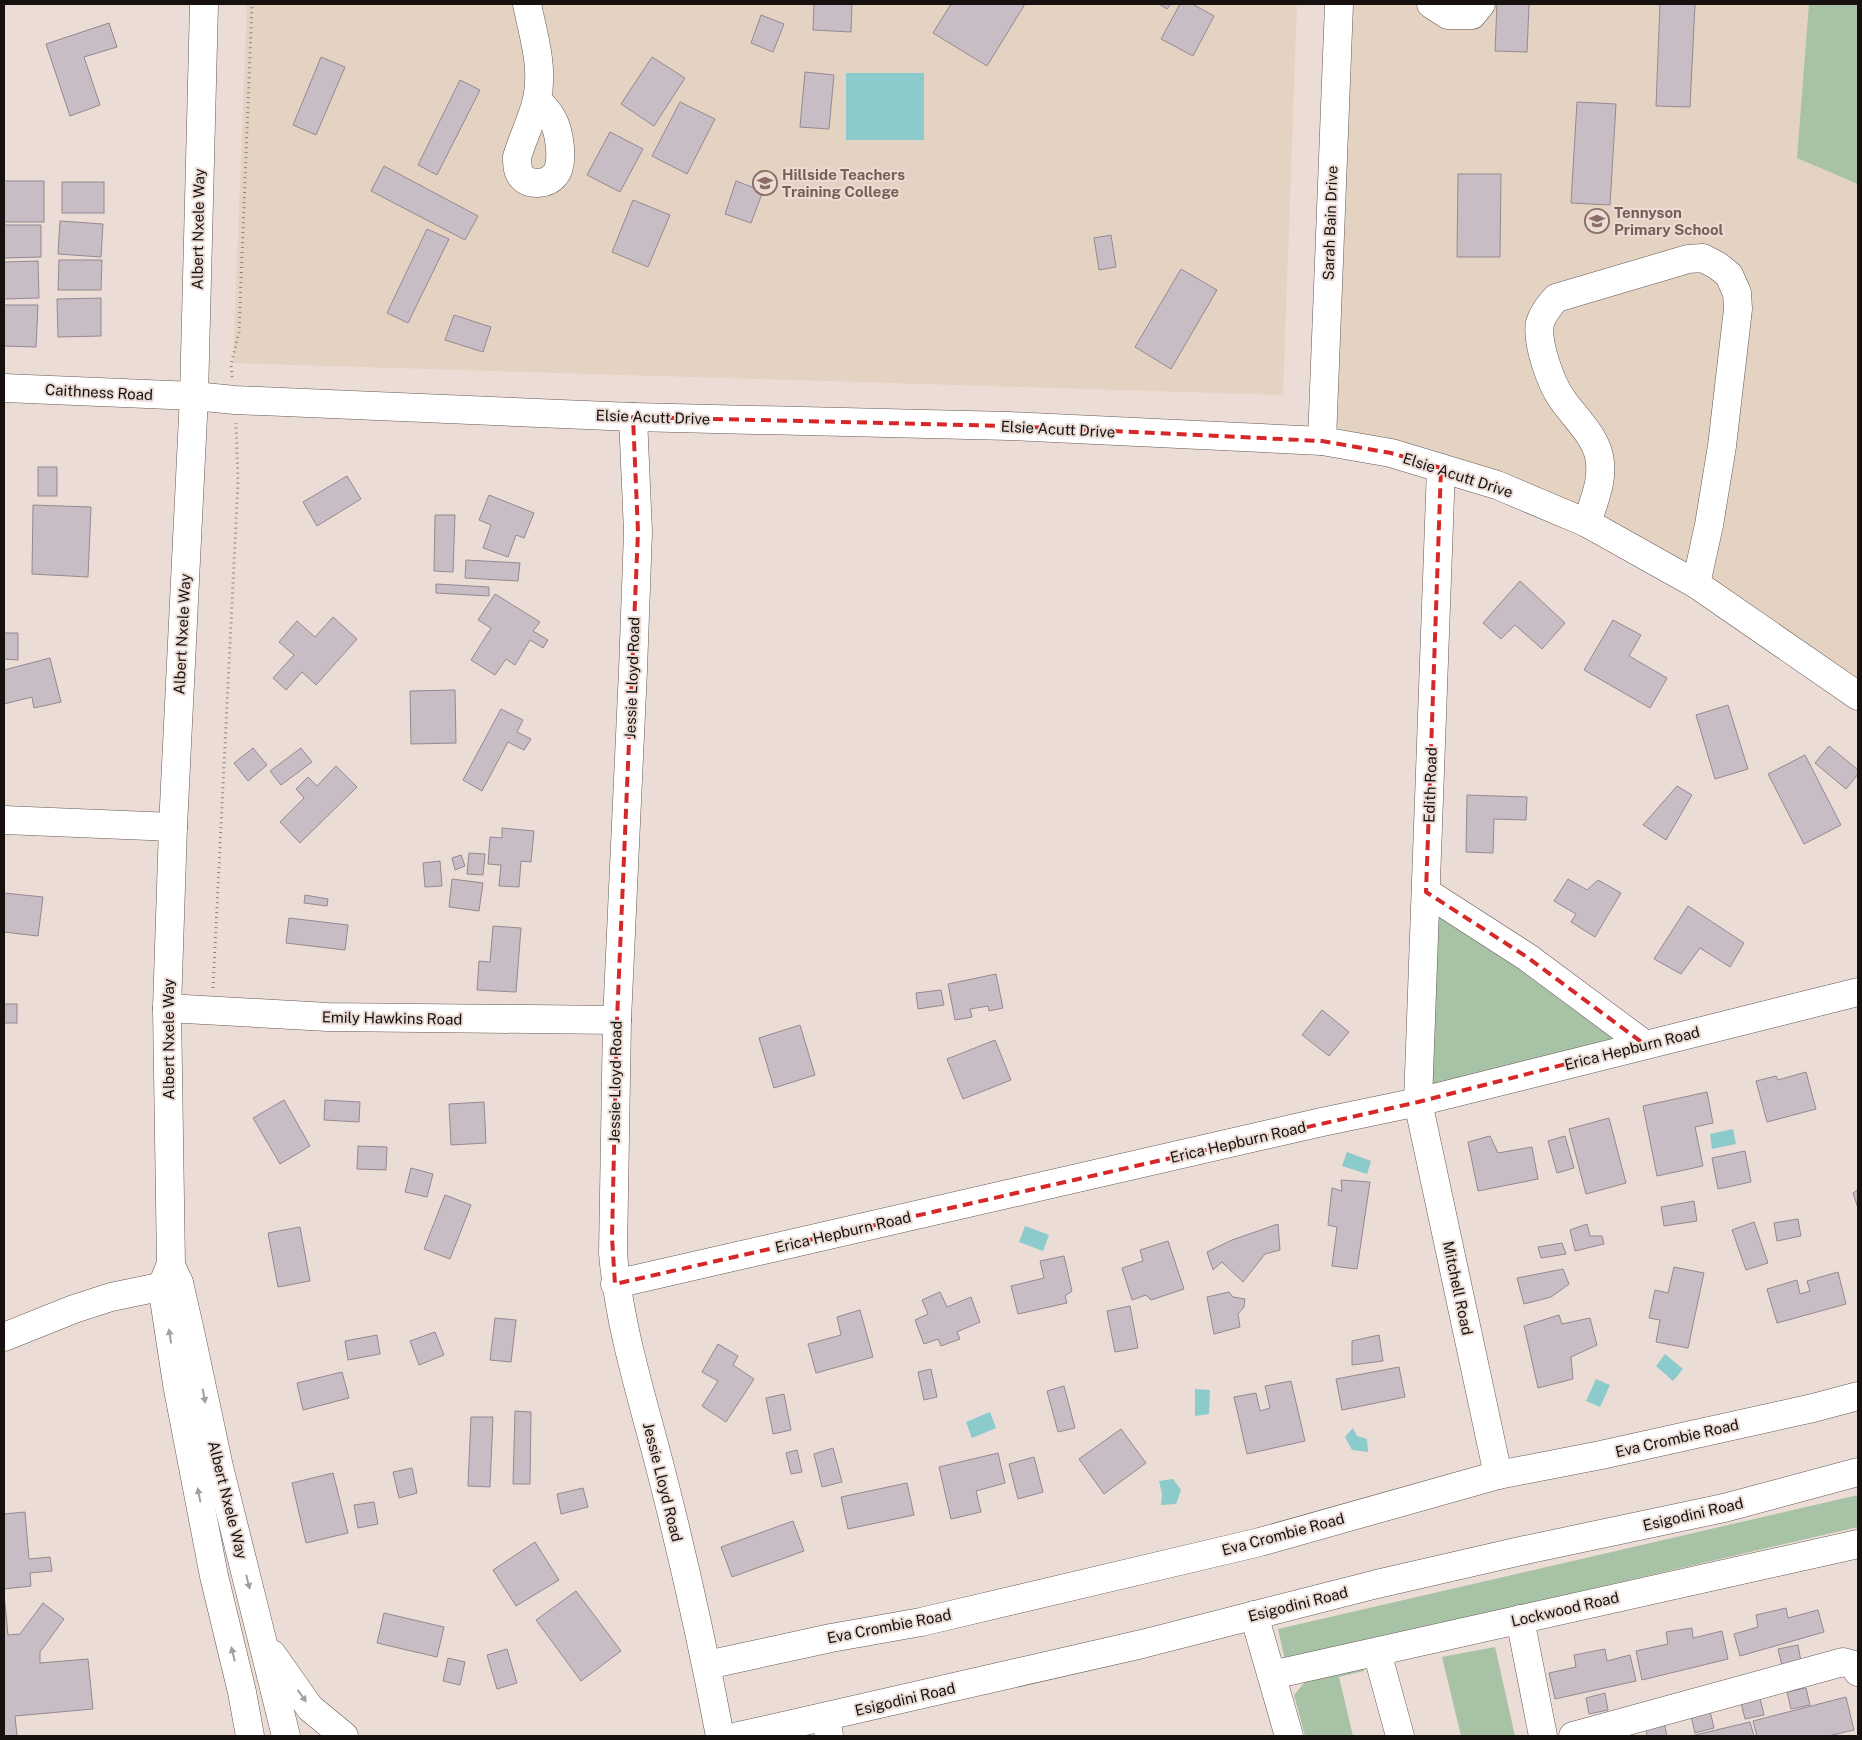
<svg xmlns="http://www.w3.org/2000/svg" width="1862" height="1740" viewBox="0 0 1862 1740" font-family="'Public Sans',sans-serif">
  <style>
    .education { fill: #e4d3c2 }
    .green { fill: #a8c2a5 }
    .water { fill: #8bcbcb }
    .building { fill: #c9bdc5; stroke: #958991 }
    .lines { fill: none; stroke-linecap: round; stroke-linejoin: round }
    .minor-casing { stroke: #655853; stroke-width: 29 }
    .major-casing { stroke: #655853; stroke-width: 29 }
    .path { stroke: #8b817d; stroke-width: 3; stroke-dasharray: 1 4; stroke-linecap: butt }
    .minor { stroke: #fff; stroke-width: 28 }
    .major { stroke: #fff; stroke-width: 28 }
    .oneway { fill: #a2a09f }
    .marked { fill: none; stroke: #d62828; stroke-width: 4; stroke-dasharray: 10 6; stroke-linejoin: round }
    .labels { text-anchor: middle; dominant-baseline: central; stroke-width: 4; stroke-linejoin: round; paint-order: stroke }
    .education-label { font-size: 15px; font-weight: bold; fill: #785e54; stroke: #ebdcd6; text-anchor: start }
    .street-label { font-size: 15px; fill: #16110f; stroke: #ebdcd6 }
  </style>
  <rect width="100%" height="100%" fill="#ebdcd6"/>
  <g class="education">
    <path d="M247 4H1297L1283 395 233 363Z"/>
    <path d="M1342 4H1858V688L1585 517 1327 439Z"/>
  </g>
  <g class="green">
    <path d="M1809 4H1858V184L1797 158Z"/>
    <path d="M1432 902 1628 1041 1425 1095Z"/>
    <path d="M1858 1495V1527L1285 1660 1278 1629Z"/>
    <path d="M1495 1647 1515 1736H1461L1442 1657Z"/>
    <path d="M1362 1663 1364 1671 1339 1677 1353 1736H1305L1294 1695 1311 1675Z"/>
  </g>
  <g class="water">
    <rect x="846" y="73" width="78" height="67"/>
    <path d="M1733 1129 1736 1144 1712 1149 1710 1134Z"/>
    <path d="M1347 1152 1371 1161 1367 1174 1342 1166Z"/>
    <path d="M1025 1226 1049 1235 1043 1251 1019 1242Z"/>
    <path d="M1665 1354 1683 1369 1673 1381 1656 1366Z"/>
    <path d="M1596 1379 1610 1385 1600 1407 1586 1401Z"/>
    <path d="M1195 1389 1210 1390 1209 1414 1195 1416Z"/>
    <path d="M990 1412 996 1428 972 1438 966 1422Z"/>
    <path d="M1353 1428 1357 1436 1367 1439 1368 1452 1352 1450 1345 1437Z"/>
    <path d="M1173 1479 1181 1490 1176 1504 1161 1505 1162 1494 1159 1481Z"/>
  </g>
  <g class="building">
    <path d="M814 4H852L851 32 813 30Z"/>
    <path d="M951 4H1025L987 66 933 33Z"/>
    <path d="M1159 4H1171L1167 9Z"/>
    <path d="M1180 4H1192L1214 16 1193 56 1161 39Z"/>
    <path d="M1497 4H1529L1527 52 1495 51Z"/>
    <path d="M1660 4H1695L1690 107 1656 106Z"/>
    <path d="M761 15 784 24 773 52 751 43Z"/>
    <path d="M109 23 117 47 84 57 100 105 70 116 46 44Z"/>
    <path d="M321 57 345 67 316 135 293 125Z"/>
    <path d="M652 57 685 78 654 126 621 104Z"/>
    <path d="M805 72 834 75 829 129 800 127Z"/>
    <path d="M460 80 480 90 437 175 418 165Z"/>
    <path d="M680 102 715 119 687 174 652 156Z"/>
    <path d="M1577 102 1616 104 1610 205 1571 203Z"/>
    <path d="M610 132 643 149 620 192 587 175Z"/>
    <path d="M384 166 478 216 465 240 371 191Z"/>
    <path d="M1458 174H1501L1500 257H1457Z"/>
    <rect x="4" y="181" width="40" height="41"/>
    <path d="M736 181 763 191 751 223 725 214Z"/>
    <rect x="62" y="182" width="42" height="31"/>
    <path d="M633 200 670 215 648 267 612 252Z"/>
    <path d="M60 221 103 224 101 257 58 254Z"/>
    <path d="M4 225H41V257L4 258Z"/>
    <path d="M427 229 449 239 408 323 387 313Z"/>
    <path d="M1111 235 1116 267 1099 270 1094 238Z"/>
    <path d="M59 260H102L101 290H58Z"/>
    <path d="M38 261 39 298 4 299V262Z"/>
    <path d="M1181 269 1217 290 1171 369 1135 347Z"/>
    <path d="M101 298V336L58 337 57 299Z"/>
    <path d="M4 305H38L36 347 4 346Z"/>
    <path d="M454 315 491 327 483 352 445 340Z"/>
    <rect x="38" y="467" width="19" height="29"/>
    <path d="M347 476 361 499 317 526 303 502Z"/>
    <path d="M489 495 534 513 524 538 516 535 508 557 483 548 491 525 479 520Z"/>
    <path d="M33 505 91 507 88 577 32 574Z"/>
    <path d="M435 515H455L453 572 434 571Z"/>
    <path d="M466 560 520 563 518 581 465 578Z"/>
    <path d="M1520 581 1565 623 1542 649 1515 625 1501 639 1483 623Z"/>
    <path d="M436 584 489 587V596L436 593Z"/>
    <path d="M495 594 540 622 533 631 548 640 543 648 530 640 515 665 506 659 495 675 471 660 491 628 478 620Z"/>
    <path d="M333 617 357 639 316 685 302 672 286 690 273 678 294 655 279 642 297 621 315 637Z"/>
    <path d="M1613 620 1641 635 1629 656 1667 678 1650 708 1584 670Z"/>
    <path d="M4 633H18V660L4 659Z"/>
    <path d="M50 658 61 702 34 708 32 697 4 704V670Z"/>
    <path d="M455 690 456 743 411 744 410 691Z"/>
    <path d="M1728 705 1748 769 1715 779 1696 715Z"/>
    <path d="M501 709 523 720 517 732 531 739 524 750 508 742 482 791 463 780Z"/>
    <path d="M1829 746 1858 770V774L1846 789 1815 763Z"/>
    <path d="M253 748 267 765 248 781 234 763Z"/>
    <path d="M301 748 312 762 281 785 270 771Z"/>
    <path d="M1805 755 1841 825 1804 844 1768 774Z"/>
    <path d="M336 766 357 787 300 843 280 822 304 798 296 789 308 777 317 786Z"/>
    <path d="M1677 786 1692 795 1666 840 1643 825Z"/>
    <path d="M1467 795 1527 797 1526 820 1494 819 1493 853 1466 852Z"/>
    <path d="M502 828 534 831 531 862 521 861 519 887 499 886 501 865 488 864 490 837 502 838Z"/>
    <path d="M469 853 485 854 483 875 467 874Z"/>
    <path d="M461 855 465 866 455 870 452 858Z"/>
    <path d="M440 861 442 886 425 887 423 863Z"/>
    <path d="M452 879 483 883 479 911 449 907Z"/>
    <path d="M1568 879 1587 890 1598 880 1621 893 1595 937 1571 922 1576 914 1554 901Z"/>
    <path d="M4 893 43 897 38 936 4 932Z"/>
    <path d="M305 895 328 899 327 906 304 903Z"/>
    <path d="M1688 906 1744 943 1730 967 1700 948 1681 974 1654 959Z"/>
    <path d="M289 918 348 925 345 950 286 943Z"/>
    <path d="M493 926 521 928 516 992 477 990 479 961 490 962Z"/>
    <path d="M996 974 1003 1008 989 1011 988 1006 970 1009 972 1017 955 1020 948 984Z"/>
    <path d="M941 990 944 1005 918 1009 916 993Z"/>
    <rect x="4" y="1004" width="13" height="19"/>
    <path d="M1322 1010 1349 1032 1329 1056 1302 1035Z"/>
    <path d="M800 1025 815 1075 774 1088 759 1038Z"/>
    <path d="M995 1040 1011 1080 963 1099 947 1059Z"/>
    <path d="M1806 1072 1816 1109 1767 1122 1756 1081 1776 1076 1778 1080Z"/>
    <path d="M1707 1092 1713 1123 1695 1127 1703 1166 1657 1176 1643 1106Z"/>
    <path d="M284 1100 310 1146 280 1164 253 1118Z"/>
    <path d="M325 1100 360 1102 359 1122 324 1120Z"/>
    <path d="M484 1102 486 1143 451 1145 449 1104Z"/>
    <path d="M1609 1118 1626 1183 1586 1194 1569 1129Z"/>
    <path d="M1490 1136 1498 1153 1532 1147 1538 1179 1478 1191 1468 1142Z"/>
    <path d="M1565 1136 1574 1168 1557 1173 1548 1141Z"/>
    <path d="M358 1146 387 1147 386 1170 357 1169Z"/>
    <path d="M1745 1151 1751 1182 1718 1189 1712 1158Z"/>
    <path d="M411 1168 433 1174 427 1197 405 1192Z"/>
    <path d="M1341 1180 1370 1182 1357 1269 1332 1266 1337 1227 1328 1225 1332 1188 1342 1191Z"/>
    <path d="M1858 1190V1208L1853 1193Z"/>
    <path d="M445 1195 471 1205 450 1259 424 1249Z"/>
    <path d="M1694 1201 1697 1221 1664 1226 1661 1207Z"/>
    <path d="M1798 1219 1801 1236 1777 1241 1774 1223Z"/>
    <path d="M1754 1222 1768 1263 1746 1270 1732 1230Z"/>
    <path d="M1278 1224 1280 1250 1265 1254 1243 1282 1222 1262 1213 1270 1207 1252 1232 1240Z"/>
    <path d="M1587 1224 1590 1236H1602L1604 1244 1575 1251 1570 1230Z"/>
    <path d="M300 1227 310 1281 278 1287 268 1233Z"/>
    <path d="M1168 1241 1184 1289 1151 1300 1146 1295 1132 1300 1122 1268 1143 1261 1140 1250Z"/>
    <path d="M1562 1243 1566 1254 1541 1258 1538 1247Z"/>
    <path d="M1064 1256 1072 1291 1065 1296 1067 1303 1018 1314 1011 1286 1044 1278 1040 1261Z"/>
    <path d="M1674 1267 1704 1273 1688 1348 1656 1342 1660 1320 1649 1318 1655 1290 1668 1293Z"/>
    <path d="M1563 1269 1569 1284 1551 1297 1524 1304 1517 1278Z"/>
    <path d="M1838 1272 1846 1304 1777 1323 1767 1289 1797 1280 1800 1294 1810 1291 1807 1281Z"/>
    <path d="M940 1292 947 1307 971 1297 980 1322 957 1332 960 1339 941 1346 938 1339 924 1344 915 1320 928 1314 922 1300Z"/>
    <path d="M1229 1292 1233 1297 1245 1299 1244 1307 1238 1314 1240 1327 1214 1334 1207 1297Z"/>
    <path d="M1130 1306 1138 1348 1115 1352 1107 1311Z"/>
    <path d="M860 1310 873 1357 816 1373 808 1344 841 1335 837 1317Z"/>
    <path d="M1559 1315 1562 1324 1590 1318 1597 1345 1571 1357 1573 1379 1538 1388 1524 1326Z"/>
    <path d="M495 1318 516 1320 511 1362 490 1360Z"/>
    <path d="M435 1332 444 1355 419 1365 410 1341Z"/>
    <path d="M377 1335 380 1354 348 1360 345 1341Z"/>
    <path d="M1379 1335 1383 1361 1352 1365V1341Z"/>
    <path d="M718 1344 738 1356 733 1365 754 1379 726 1422 702 1406 718 1381 702 1372Z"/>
    <path d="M1399 1367 1405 1397 1342 1410 1336 1379Z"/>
    <path d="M931 1369 937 1397 924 1400 918 1372Z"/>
    <path d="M342 1372 349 1398 303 1410 297 1383Z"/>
    <path d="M1291 1381 1305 1441 1247 1454 1234 1397 1256 1393 1260 1411 1270 1408 1265 1386Z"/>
    <path d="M1064 1386 1075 1428 1058 1432 1047 1391Z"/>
    <path d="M784 1394 791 1430 773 1434 766 1398Z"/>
    <path d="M515 1411 531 1412 530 1484H513Z"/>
    <path d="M471 1417H493L490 1487 468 1486Z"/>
    <path d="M1121 1429 1146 1463 1104 1494 1079 1459Z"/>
    <path d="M833 1448 842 1482 822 1487 814 1454Z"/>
    <path d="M797 1450 802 1472 791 1474 786 1453Z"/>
    <path d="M998 1453 1005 1483 976 1491 981 1512 951 1519 939 1467Z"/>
    <path d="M1034 1457 1043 1492 1018 1499 1009 1464Z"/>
    <path d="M412 1468 417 1493 399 1498 393 1472Z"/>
    <path d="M333 1473 348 1533 306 1543 292 1483Z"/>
    <path d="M907 1483 914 1515 848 1529 841 1497Z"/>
    <path d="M583 1488 588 1507 561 1514 557 1494Z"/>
    <path d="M374 1502 378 1524 358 1528 354 1505Z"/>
    <path d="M25 1512 29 1559 50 1557 52 1571 30 1573 31 1586 4 1589V1514Z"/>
    <path d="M793 1521 804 1551 732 1577 721 1547Z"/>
    <path d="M535 1542 559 1580 516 1606 493 1570Z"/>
    <path d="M576 1591 621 1651 581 1681 536 1620Z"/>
    <path d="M4 1594 8 1635 20 1634 43 1603 64 1619 40 1652V1663L88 1659 93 1709 15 1716 17 1736H4Z"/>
    <path d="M1786 1608 1788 1618 1818 1610 1824 1632 1740 1656 1734 1634 1758 1627 1756 1615Z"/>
    <path d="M384 1613 444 1627 437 1657 377 1643Z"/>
    <path d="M1692 1628 1693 1638 1722 1631 1728 1659 1642 1680 1636 1651 1668 1644 1666 1632Z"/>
    <path d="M1798 1645 1801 1662 1782 1666 1778 1649Z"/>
    <path d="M507 1649 517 1683 497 1689 487 1655Z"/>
    <path d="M1605 1649 1607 1661 1630 1655 1636 1681 1555 1699 1549 1673 1576 1667 1574 1655Z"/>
    <path d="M448 1658 465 1662 460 1685 443 1681Z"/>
    <path d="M1806 1688 1810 1705 1791 1709 1787 1692Z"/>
    <path d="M1605 1693 1608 1710 1589 1714 1586 1698Z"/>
    <path d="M1846 1697 1854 1730 1828 1736H1757L1753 1721Z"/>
    <path d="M1760 1698 1764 1715 1745 1719 1741 1703Z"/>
    <path d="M1710 1711 1714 1728 1695 1733 1691 1716Z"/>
    <path d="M1664 1721 1667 1736H1647L1645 1725Z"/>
    <path d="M1750 1722 1754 1736H1691Z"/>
  </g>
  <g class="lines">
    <defs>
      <g id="minor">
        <path d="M527 4C533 34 544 67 537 99 533 118 523 137 517 157 517 163 517 170 521 176 529 186 547 185 555 175 565 163 559 130 552 118 548 111 542 105 537 100"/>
        <path d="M1431 4 1448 15H1472L1481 4"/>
        <path d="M4 388 194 396 235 400 633 417 1009 426 1322 441 1391 453 1497 485 1587 523 1696 584 1858 696"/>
        <path d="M633 417 638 532 633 670 617 1020 613 1253C619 1326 642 1397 660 1467 683 1556 703 1646 720 1736"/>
        <path d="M1322 441 1339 4"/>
        <path d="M1441 468 1418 1102 1498 1475"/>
        <path d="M1587 523C1594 500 1604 480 1599 456 1594 434 1574 417 1562 399 1551 384 1536 342 1540 323 1543 313 1549 306 1556 298L1688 259 1703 258 1718 266 1729 275 1737 293 1738 309 1722 446 1709 525 1696 584"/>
        <path d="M4 820 173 827"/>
        <path d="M1426 892 1527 957 1644 1044"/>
        <path d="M167 1008 328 1017 617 1020"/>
        <path d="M615 1284 1322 1122 1418 1102 1858 992"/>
        <path d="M4 1337 74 1309 111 1297 179 1283"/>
        <path d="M1254 1615 1289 1736"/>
        <path d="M1520 1619 1543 1736"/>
        <path d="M1377 1652 1400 1736"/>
        <path d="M707 1665 831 1638 921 1622 1260 1542 1498 1475 1601 1455 1813 1408 1858 1396"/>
        <path d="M1272 1675 1858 1544"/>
        <path d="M826 1717 829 1736"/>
        <path d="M1573 1736 1843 1662 1854 1665 1858 1672"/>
      </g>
      <g id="major">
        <path d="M204 4 194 396 173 827 167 1008 171 1264 162 1286 177 1384 214 1576 242 1692 250 1736"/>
        <path d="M173 1270 179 1283 190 1331 219 1467 286 1736"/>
        <path d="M272 1654 310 1708 344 1736"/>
        <path d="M739 1736 1142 1644 1377 1584 1525 1550 1724 1508 1858 1472"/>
      </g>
    </defs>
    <use href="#minor" class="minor-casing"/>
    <use href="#major" class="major-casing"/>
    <g class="path">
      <path d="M232 377 231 365 239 332 252 4"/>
      <path d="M213 988 238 482 236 423"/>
    </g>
    <use href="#minor" class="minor"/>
    <use href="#major" class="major"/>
  </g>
  <defs><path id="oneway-solid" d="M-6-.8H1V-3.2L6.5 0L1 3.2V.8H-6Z" transform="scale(1.25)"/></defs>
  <g class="oneway">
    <use href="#oneway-solid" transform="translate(170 1336) rotate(-99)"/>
    <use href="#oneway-solid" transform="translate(204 1396) rotate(79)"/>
    <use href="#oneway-solid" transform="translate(199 1495) rotate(-101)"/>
    <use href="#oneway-solid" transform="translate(248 1582) rotate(76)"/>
    <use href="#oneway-solid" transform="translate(233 1654) rotate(-104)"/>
    <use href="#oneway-solid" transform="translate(302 1696) rotate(54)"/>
  </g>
  <path class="marked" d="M633 417 1009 426 1322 441 1391 453 1441 468 1426 892 1527 957 1644 1044 1418 1102 615 1284 612 1237 617 1020 638 532Z"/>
  <defs>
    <symbol id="university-ring" viewBox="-11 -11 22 22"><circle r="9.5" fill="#ebdcd6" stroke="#8d6e63" stroke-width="1.5"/><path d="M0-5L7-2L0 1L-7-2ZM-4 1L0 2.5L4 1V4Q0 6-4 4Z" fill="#8d6e63"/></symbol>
    <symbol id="school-ring" viewBox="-11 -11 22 22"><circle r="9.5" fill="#ebdcd6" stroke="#8d6e63" stroke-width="1.5"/><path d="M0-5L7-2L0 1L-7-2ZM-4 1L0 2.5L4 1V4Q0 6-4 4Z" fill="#8d6e63"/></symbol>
  </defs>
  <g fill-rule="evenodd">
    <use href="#university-ring" x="751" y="169" width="28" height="28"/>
    <use href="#school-ring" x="1583" y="207" width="28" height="28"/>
  </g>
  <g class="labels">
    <g class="education-label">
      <text x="782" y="174">Hillside Teachers<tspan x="782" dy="17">Training College</tspan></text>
      <text x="1614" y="212">Tennyson<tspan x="1614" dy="17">Primary School</tspan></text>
    </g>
    <g class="street-label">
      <text transform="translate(1330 223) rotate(-88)">Sarah Bain Drive</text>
      <text transform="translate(198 229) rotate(-89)">Albert Nxele Way</text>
      <text transform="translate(99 392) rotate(3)">Caithness Road</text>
      <text transform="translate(653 417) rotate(2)">Elsie Acutt Drive</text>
      <text transform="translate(1058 429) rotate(3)">Elsie Acutt Drive</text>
      <text transform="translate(1458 475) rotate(18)">Elsie Acutt Drive</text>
      <text transform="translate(182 634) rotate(-87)">Albert Nxele Way</text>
      <text transform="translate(632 678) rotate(-88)">Jessie Lloyd Road</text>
      <text transform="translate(1430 785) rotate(-88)">Edith Road</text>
      <text transform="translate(392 1018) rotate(1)">Emily Hawkins Road</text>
      <text transform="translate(168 1039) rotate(-90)">Albert Nxele Way</text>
      <text transform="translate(1632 1048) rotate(-14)">Erica Hepburn Road</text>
      <text transform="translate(615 1082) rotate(-89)">Jessie Lloyd Road</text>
      <text transform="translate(1238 1142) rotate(-13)">Erica Hepburn Road</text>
      <text transform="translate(843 1232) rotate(-13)">Erica Hepburn Road</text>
      <text transform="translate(1458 1288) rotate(78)">Mitchell Road</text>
      <text transform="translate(1677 1438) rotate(-13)">Eva Crombie Road</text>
      <text transform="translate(663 1482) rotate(76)">Jessie Lloyd Road</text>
      <text transform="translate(228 1500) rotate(76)">Albert Nxele Way</text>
      <text transform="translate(1693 1514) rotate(-13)">Esigodini Road</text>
      <text transform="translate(1283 1534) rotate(-15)">Eva Crombie Road</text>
      <text transform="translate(1298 1604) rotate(-14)">Esigodini Road</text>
      <text transform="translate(1565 1609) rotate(-13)">Lockwood Road</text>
      <text transform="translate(889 1626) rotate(-11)">Eva Crombie Road</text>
      <text transform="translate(905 1699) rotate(-13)">Esigodini Road</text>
    </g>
  </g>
  <rect width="1862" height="1740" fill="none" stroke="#16110f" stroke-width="10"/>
</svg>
